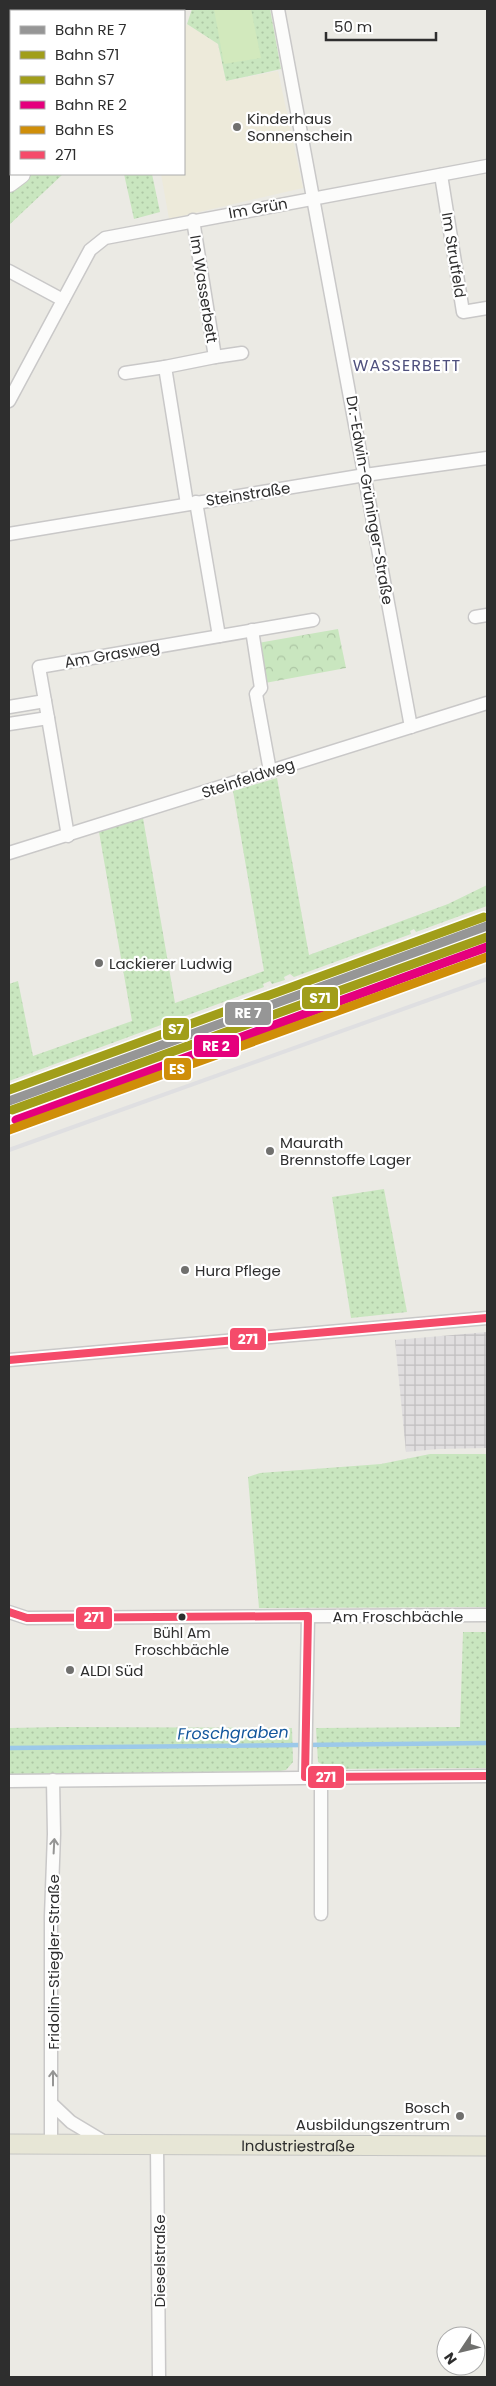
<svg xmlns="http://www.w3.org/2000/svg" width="496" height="2386" viewBox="0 0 496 2386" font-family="Poppins,sans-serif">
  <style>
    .industrial { fill: url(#industrial-grid) }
    .education { fill: #edeada }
    .grass { fill: url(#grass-dots) }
    .park { fill: url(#park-crowns) }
    .pitch { fill: #d2e9bd }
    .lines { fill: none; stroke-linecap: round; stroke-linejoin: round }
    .stream { stroke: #9cc9e9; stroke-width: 4.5 }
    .street-casing { stroke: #c9c8c8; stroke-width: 15 }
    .secondary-casing { stroke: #c9c8c8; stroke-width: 20 }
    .primary-casing { stroke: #c6c6c4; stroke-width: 21 }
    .street { stroke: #fcfcfb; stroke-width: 12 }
    .secondary { stroke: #fcfcfb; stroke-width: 18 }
    .primary { stroke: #e7e6d6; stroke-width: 19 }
    .rail { stroke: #dfdfe1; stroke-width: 4 }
    .bus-1-casing { stroke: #fff; stroke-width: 11 }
    .bus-1 { stroke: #f54b6a; stroke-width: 8 }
    .rail-1-casing { stroke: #fff; stroke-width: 12 }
    .rail-2-casing { stroke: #fff; stroke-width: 12 }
    .rail-3-casing { stroke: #fff; stroke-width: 12 }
    .rail-4-casing { stroke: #fff; stroke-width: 12 }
    .rail-5-casing { stroke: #fff; stroke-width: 12 }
    .rail-1 { stroke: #969696; stroke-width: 9 }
    .rail-2 { stroke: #a19e1a; stroke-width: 9 }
    .rail-3 { stroke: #a19e1a; stroke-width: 9 }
    .rail-4 { stroke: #e5007d; stroke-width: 9 }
    .rail-5 { stroke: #cf8e09; stroke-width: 9 }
    .oneway { stroke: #959594 }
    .poi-dot { fill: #70706e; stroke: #fff; stroke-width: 2 }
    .bus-dot { fill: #2e2e2e; stroke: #fff; stroke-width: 2 }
    .labels { text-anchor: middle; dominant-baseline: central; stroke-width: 4.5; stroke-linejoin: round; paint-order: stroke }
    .bus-label { font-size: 14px; fill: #2e2e2e; stroke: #fff }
    .poi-label { font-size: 15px; fill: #2e2e2e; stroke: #fff; text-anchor: start }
    .street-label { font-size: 15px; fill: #2e2e2e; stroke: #fff }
    .neighbourhood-label { font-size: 16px; letter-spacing: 1px; fill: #4f507d; stroke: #fff }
    .water-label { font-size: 16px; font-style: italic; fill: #13579c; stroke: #fff }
    .line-badge { stroke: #fff; stroke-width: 2 }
    .badge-label { font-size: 14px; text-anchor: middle; font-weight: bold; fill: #fff }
  </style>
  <defs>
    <pattern id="industrial-grid" width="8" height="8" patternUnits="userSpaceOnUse" patternTransform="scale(1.25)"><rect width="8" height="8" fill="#e0dedf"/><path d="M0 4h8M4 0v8" fill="none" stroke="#c0bfc0"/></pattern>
    <pattern id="grass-dots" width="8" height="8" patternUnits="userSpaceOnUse" patternTransform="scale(1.25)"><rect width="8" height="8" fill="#c9e6bf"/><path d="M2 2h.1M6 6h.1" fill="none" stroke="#adc6a4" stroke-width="1.8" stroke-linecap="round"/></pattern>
    <pattern id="park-crowns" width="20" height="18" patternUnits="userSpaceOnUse" patternTransform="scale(1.25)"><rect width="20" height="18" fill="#c9e6bf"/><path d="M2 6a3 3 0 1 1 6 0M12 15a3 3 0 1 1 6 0" fill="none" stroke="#adc6a4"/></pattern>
  </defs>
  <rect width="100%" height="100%" fill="#ebeae4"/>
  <path class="industrial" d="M487 1332V1448L438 1449 406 1452 395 1340Z"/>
  <path class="education" d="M187 24 218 44 226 81 278 71 303 188 169 219 161 174H184V29Z"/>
  <g class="grass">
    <path d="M9 9H133L132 11H11V144H9Z"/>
    <path d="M192 9H270L281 69 226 81 218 44 187 24Z"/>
    <path d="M30 174H63L9 225V191Z"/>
    <path d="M124 174H152L160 212 134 219Z"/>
    <path d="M277 778 309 955 448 904 487 885V906L416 932 414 929 410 931 411 934 294 977 290 974 284 977 285 980 272 984 270 981 263 984 264 987 9 1081V984L18 981 33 1056 132 1021 99 832 143 818 175 1003 264 971 233 791Z"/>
    <path d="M384 1189 407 1312 351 1318 332 1197Z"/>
    <path d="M430 1454H487V1607L259 1608 248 1477 260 1473 381 1464Z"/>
    <path d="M463 1632H487V1768L330 1769 318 1762 316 1728 460 1727Z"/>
    <path d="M62 1727 292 1728 293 1762 286 1770 280 1771 9 1775V1728Z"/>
  </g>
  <path class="park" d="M338 629 346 668 265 683 258 643Z"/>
  <path class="pitch" d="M214 9H251L261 58 224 64Z"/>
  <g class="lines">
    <path class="stream" d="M9 1748 487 1743"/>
    <defs>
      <g id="street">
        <path d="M278 9 411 727"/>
        <path d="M441 175 463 312 487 308"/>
        <path d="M9 271 63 300"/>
        <path d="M215 357 242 353"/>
        <path d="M125 373 165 367"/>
        <path d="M9 401 90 250 105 238 487 166"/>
        <path d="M196 502 219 636"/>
        <path d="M187 504 165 367 215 357 193 220"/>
        <path d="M9 534 365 475 487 458"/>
        <path d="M475 617 487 615"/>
        <path d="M252 630 261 688 256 694 270 771"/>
        <path d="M9 707 45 701"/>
        <path d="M48 718 68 836"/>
        <path d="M9 724 48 718 39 667 313 620"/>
        <path d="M9 853 487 703"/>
        <path d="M9 1360 487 1318"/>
        <path d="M9 1612 27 1618 487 1615"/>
        <path d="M305 1777 308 1616"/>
        <path d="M321 1778V1914"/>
        <path d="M9 1781 487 1776"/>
        <path d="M53 2105 71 2122 106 2143"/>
        <path d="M51 2145V1916L54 1834 53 1780"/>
        <path d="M157 2145 159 2377"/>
      </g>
      <g id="secondary">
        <path d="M146 11 147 9"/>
        <path d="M9 152 11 151"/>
        <path d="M9 183 21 174"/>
      </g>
      <g id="primary">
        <path id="s1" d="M9 2144 487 2146"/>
      </g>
    </defs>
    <use href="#street" class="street-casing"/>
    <use href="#secondary" class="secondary-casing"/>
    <use href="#primary" class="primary-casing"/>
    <use href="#street" class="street"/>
    <use href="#secondary" class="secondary"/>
    <use href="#primary" class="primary"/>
    <path class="rail" d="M9 1150 487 979"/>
    <defs>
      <g id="bus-1">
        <path d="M9 1360 487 1318"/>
        <path d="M9 1612 27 1618 308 1616 305 1777 487 1776"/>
      </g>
    </defs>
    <use href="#bus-1" class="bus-1-casing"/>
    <use href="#bus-1" class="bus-1"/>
    <defs>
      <path id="rail-1" d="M9 1101 487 926"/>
      <path id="rail-2" d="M12 1110 487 937"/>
      <path id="rail-3" d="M9 1090 484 917"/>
      <path id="rail-4" d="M16 1120 487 947"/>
      <path id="rail-5" d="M9 1130 487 957"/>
    </defs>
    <use href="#rail-1" class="rail-1-casing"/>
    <use href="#rail-2" class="rail-2-casing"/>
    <use href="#rail-3" class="rail-3-casing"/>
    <use href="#rail-4" class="rail-4-casing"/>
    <use href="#rail-5" class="rail-5-casing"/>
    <use href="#rail-1" class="rail-1"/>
    <use href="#rail-2" class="rail-2"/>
    <use href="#rail-3" class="rail-3"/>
    <use href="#rail-4" class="rail-4"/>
    <use href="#rail-5" class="rail-5"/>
  </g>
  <defs><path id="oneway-shaft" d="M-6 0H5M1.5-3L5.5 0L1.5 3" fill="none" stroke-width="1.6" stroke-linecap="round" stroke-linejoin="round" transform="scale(1.25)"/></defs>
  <g class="oneway">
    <use href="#oneway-shaft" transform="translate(54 1846) rotate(-87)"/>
    <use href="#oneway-shaft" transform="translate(53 2078) rotate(-90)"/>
  </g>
  <g class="poi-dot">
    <circle cx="237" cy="127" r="5"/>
    <circle cx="99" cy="963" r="5"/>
    <circle cx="270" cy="1151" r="5"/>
    <circle cx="185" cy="1270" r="5"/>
    <circle cx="70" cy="1670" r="5"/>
    <circle cx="460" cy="2116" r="5"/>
  </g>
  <circle class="bus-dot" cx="182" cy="1617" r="4.5"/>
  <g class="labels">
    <g class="bus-label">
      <text x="182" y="1633">Bühl Am<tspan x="182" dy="17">Froschbächle</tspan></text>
    </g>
    <g class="poi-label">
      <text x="247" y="118">Kinderhaus<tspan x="247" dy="17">Sonnenschein</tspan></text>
      <text x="109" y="963">Lackierer Ludwig</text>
      <text x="280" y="1142">Maurath<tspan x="280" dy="17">Brennstoffe Lager</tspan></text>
      <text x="195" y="1270">Hura Pflege</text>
      <text x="80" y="1670">ALDI Süd</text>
      <text x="450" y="2107" text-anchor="end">Bosch<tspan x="450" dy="17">Ausbildungszentrum</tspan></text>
    </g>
    <g class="street-label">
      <text transform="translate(258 208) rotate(-10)">Im Grün</text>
      <text transform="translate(454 255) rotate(81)">Im Strutfeld</text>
      <text transform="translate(204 289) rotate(81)">Im Wasserbett</text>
      <text transform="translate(248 494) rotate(-9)">Steinstraße</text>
      <text transform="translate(370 500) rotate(80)">Dr.-Edwin-Grüninger-Straße</text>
      <text transform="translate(112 654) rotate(-10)">Am Grasweg</text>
      <text transform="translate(248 778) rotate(-18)">Steinfeldweg</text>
      <text x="398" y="1616">Am Froschbächle</text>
      <text transform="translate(53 1962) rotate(-90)">Fridolin-Stiegler-Straße</text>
      <text stroke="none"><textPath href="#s1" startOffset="289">Industriestraße</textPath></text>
      <text transform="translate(159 2261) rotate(-90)">Dieselstraße</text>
    </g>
    <g class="neighbourhood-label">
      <text x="407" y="365">WASSERBETT</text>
    </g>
    <g class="water-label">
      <text transform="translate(233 1733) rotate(-1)">Froschgraben</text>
    </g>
  </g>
  <g class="line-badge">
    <rect x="301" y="986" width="38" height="24" rx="5" fill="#a19e1a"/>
    <rect x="224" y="1001" width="48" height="25" rx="5" fill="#969696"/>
    <rect x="162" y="1017" width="28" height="24" rx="5" fill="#a19e1a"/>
    <rect x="193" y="1034" width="47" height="24" rx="5" fill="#e5007d"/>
    <rect x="163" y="1057" width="29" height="24" rx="5" fill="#cf8e09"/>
    <rect x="229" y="1327" width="38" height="24" rx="5" fill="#f54b6a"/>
    <rect x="75" y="1606" width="38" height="24" rx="5" fill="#f54b6a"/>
    <rect x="307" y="1765" width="38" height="24" rx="5" fill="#f54b6a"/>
  </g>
  <g class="badge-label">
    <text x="320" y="1003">S71</text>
    <text x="248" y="1018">RE 7</text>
    <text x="176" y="1034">S7</text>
    <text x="216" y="1051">RE 2</text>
    <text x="177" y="1074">ES</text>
    <text x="248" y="1344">271</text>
    <text x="94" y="1622">271</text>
    <text x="326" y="1782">271</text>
  </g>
  <rect width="496" height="2386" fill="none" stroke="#2e2e2e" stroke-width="20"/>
  <rect x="10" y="10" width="175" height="165" fill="#ffffff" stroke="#ababab"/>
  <rect x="20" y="26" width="25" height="8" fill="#969696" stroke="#ababab"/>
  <text x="55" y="35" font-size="15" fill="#2e2e2e">Bahn RE 7</text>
  <rect x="20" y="51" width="25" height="8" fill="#a19e1a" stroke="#ababab"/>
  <text x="55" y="60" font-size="15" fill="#2e2e2e">Bahn S71</text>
  <rect x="20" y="76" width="25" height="8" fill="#a19e1a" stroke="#ababab"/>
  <text x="55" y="85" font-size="15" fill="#2e2e2e">Bahn S7</text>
  <rect x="20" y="101" width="25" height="8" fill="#e5007d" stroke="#ababab"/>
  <text x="55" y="110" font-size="15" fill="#2e2e2e">Bahn RE 2</text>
  <rect x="20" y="126" width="25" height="8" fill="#cf8e09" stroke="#ababab"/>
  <text x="55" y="135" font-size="15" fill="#2e2e2e">Bahn ES</text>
  <rect x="20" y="151" width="25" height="8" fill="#f54b6a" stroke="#ababab"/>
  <text x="55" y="160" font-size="15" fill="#2e2e2e">271</text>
  <g transform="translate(461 2351) rotate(235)"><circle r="24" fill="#ffffff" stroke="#ababab"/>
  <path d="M0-4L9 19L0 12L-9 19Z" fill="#70706e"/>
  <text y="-8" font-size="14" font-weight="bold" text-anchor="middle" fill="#2e2e2e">N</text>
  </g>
  <path d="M326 32v8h110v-8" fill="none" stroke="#2e2e2e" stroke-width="2.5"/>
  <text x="334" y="32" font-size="15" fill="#2e2e2e" stroke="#ffffff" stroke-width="4" paint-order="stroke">50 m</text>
</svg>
